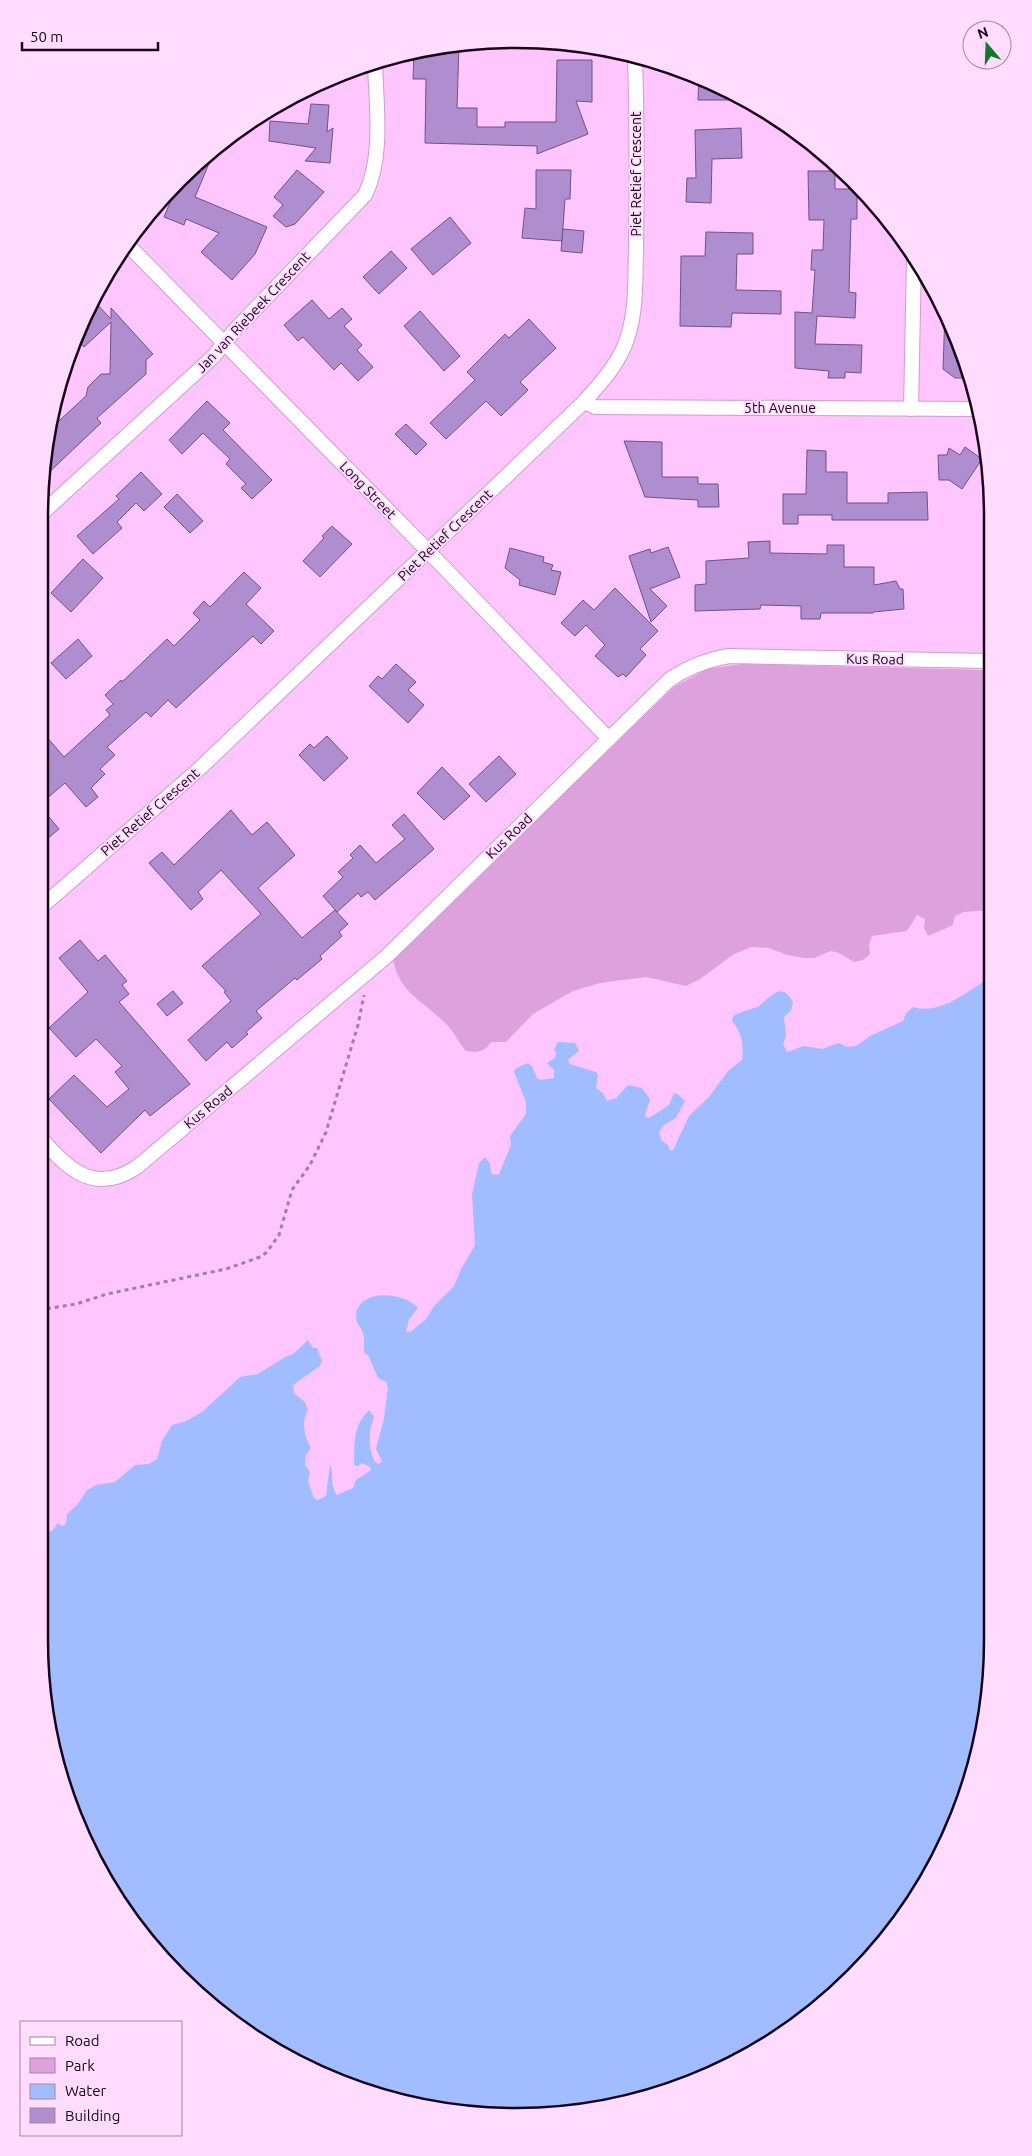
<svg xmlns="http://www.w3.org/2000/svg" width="1032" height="2156" viewBox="0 0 1032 2156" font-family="Ubuntu,sans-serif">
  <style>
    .green { fill: #dda2dd }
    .water { fill: #a1bdff }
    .building { fill: #ae8ecf; stroke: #6f518d }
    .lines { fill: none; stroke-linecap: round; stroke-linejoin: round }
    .minor-casing { stroke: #d29ad2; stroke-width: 16 }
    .path { stroke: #a67ba6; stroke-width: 3; stroke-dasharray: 4 4; stroke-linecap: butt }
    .minor { stroke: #fff; stroke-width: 14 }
    .labels { text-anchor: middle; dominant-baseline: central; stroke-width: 4; stroke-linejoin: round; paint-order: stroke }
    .street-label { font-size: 14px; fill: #180519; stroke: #ffdcfe }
    .rim { fill: none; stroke: #180519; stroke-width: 2.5 }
  </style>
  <rect width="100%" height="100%" fill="#ffc5ff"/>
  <path class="green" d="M742 664 990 670 991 910 964 912 955 916 953 925 928 936 924 928 925 919 917 915 907 931 872 936 869 945 870 954 863 960 854 962 839 953 831 951 814 958H804L787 955 769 948 752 947 734 954 700 979 686 986 646 977 600 983 573 991 533 1014 506 1042H491C485 1052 477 1053 466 1051 458 1042 454 1031 445 1023 424 1001 398 993 393 958L674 687 707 669Z"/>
  <path class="water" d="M991 977 993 1640 984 1733 957 1823 875 1955 806 2019 727 2068 579 2113 423 2108 277 2053 201 1999 138 1931 64 1794 39 1640V1527L49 1532 53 1530 58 1523 62 1526 66 1524 67 1514 77 1505 87 1490 96 1485 115 1482 135 1465 149 1464 157 1459 162 1441 172 1425 186 1421 202 1412 240 1377 258 1374 285 1357 293 1354 308 1340 313 1348H317L322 1361 320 1366 293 1385 294 1393 305 1402 308 1410C301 1421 304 1437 311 1448L306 1455 305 1465 310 1472 308 1481 314 1498 318 1500 326 1496 330 1464C335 1476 328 1480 337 1495L353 1488 356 1480 371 1470 370 1467 362 1463 358 1466 354 1465C355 1443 352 1427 369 1410L374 1417C368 1432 368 1448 375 1462L379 1464 382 1461 376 1449 384 1418 388 1387 386 1382 378 1378 368 1355 364 1353C364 1347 365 1339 363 1333 361 1327 356 1324 356 1315 359 1288 405 1292 418 1308L409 1319 406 1332H410L425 1320 435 1305 454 1286 461 1269 475 1245 472 1194 479 1163 485 1157 490 1164 491 1173 495 1175 499 1174 511 1145 510 1136 526 1114V1102L514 1072 516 1068 528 1063 532 1066 537 1078 541 1080 554 1078V1070L547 1063 555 1058 556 1053 554 1049 558 1042 575 1043 579 1051 568 1060 570 1064 596 1072 598 1075 596 1088 603 1093 607 1101 616 1098 628 1085 642 1088 650 1099 645 1116 649 1118 669 1105 674 1093 679 1095 685 1101 676 1118 664 1125 659 1132 662 1141 669 1146V1150H673L689 1116 709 1097 728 1071 742 1060C744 1045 742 1033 732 1021L733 1016C741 1011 751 1010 759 1006 771 997 781 980 793 1002L791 1011 784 1017 786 1036 783 1044 787 1052 804 1046 822 1049 839 1043 847 1047 856 1046 870 1036 903 1021 906 1013 913 1007C940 1016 969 990 991 977Z"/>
  <g class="building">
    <path d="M459 44 457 108H477V127H505V122H556L557 60H592V102L576 101 588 134 537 154V146L425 143 426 79H413L414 51Z"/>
    <path d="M699 75 709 81 742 100H698Z"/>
    <path d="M311 104 329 105 327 132 333 128 330 163 305 161 316 148 269 141 270 121 308 124Z"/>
    <path d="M741 128 742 158 712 159 711 203 686 202 687 178H696L695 130Z"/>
    <path d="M215 149 195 197 267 227 255 254 232 280 201 252 219 233 186 219 184 225 164 217 181 176Z"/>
    <path d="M297 170 324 192 295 224 286 227 273 216 283 205 274 197Z"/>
    <path d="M536 170H571L570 199H565L562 241 522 238 525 208 536 209Z"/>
    <path d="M808 171H835V189H857V219H851L849 292 856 293 855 318 817 316 815 344 862 345 861 373 845 372V378H828L829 371 795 368V312L812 313 815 270H811L812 250H823L824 220H809Z"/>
    <path d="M450 217 471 243 433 275 411 249Z"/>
    <path d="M563 229 584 231 582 253 561 251Z"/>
    <path d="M706 232 753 233V254H737L736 290 781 291V314L732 313 731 327 680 326 681 256H705Z"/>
    <path d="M391 251 407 268 379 294 363 277Z"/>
    <path d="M93 300 111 319V308L153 354 146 360V374L97 418 101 423 42 479 47 432 86 396 88 387 101 374H110L111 322 84 347 74 336Z"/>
    <path d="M312 300 329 319 342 308 352 319 344 326 362 345 357 350 373 367 358 381 341 363 334 370 303 337 298 341 284 325Z"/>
    <path d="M420 311 460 356 444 371 404 326Z"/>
    <path d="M945 312 957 333 969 378H955L943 369Z"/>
    <path d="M529 319 556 348 520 382 528 390 501 416 486 401 446 439 430 423 475 380 467 372 505 334 509 338Z"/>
    <path d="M207 401 230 423 223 430 272 480 252 499 241 488 246 484 226 464 230 459 203 433 182 454 169 440Z"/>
    <path d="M406 424 427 444 416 455 395 434Z"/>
    <path d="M624 441 662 442V477H698V484H718L719 507H698V500L645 497Z"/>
    <path d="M965 447 982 459 962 489 949 480H939L938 455H947L949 448 960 455Z"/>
    <path d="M807 450 826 451V472H847V503H888V493L927 492 928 520H832V515H798V524H783V494H806Z"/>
    <path d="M141 472 162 494 144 511 136 503 117 522 122 528 93 554 77 536 119 499 116 496Z"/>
    <path d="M177 494 203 521 190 533 164 507Z"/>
    <path d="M332 526 352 544 320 577 303 561 324 538 322 536Z"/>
    <path d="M770 541V553L827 554V545H844V567H874V585L896 581 900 589H903L904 609 873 612V613H821L820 619H801V606L761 605 760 609 695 611V585L706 584V561L749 558 748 542Z"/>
    <path d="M668 547 680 577 650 589 667 606 651 622 629 556 650 549 651 553Z"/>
    <path d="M510 548 544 557 543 562 553 565 551 570 561 572 555 595 519 585 520 580 505 568Z"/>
    <path d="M83 559 103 578 71 612 51 593Z"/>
    <path d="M244 572 261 588 246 604 274 631 261 644 253 636 176 708 168 700 151 717 146 712 107 747 115 755 100 769 105 774 91 788 98 797 86 807 65 783 39 805 59 829 47 839 39 830V728L64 757 110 715 106 710 113 704 105 695 121 680 122 682 167 639 174 646 200 620 193 613 204 601 210 607Z"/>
    <path d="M615 588 658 631 640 649 646 655 626 677 623 674 618 677 595 656 605 645 586 625 575 636 561 623 583 600 594 610Z"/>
    <path d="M78 639 92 656 66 679 51 663Z"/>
    <path d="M396 664 416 682 408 690 424 705 408 723 369 686 378 676 382 679Z"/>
    <path d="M327 736 348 758 324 781 299 755 310 744 314 748Z"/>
    <path d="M499 756 516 774 486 802 469 784Z"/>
    <path d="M442 767 470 796 444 820 417 793Z"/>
    <path d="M231 810 252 835 267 822 295 855 258 888 302 938 335 910 348 924 339 932 342 936 320 956 322 959 297 980 295 978 256 1011 262 1018 246 1032 248 1034 232 1048 227 1042 206 1061 188 1040 231 1001 224 992 226 991 202 966 261 914 221 870 198 892 203 899 191 910 149 863 162 852 174 865Z"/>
    <path d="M404 814 434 849 375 900 368 892 361 897 358 893 337 912 323 896 343 877 338 872 353 858 350 855 360 845 376 863 405 839 392 825Z"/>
    <path d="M80 940 98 961 105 955 127 981 122 985 129 994 119 1002 190 1084 150 1116 145 1110 101 1153 49 1099 74 1075 107 1107 129 1089 115 1072 122 1066 96 1039 76 1057 49 1028 88 992 59 958Z"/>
    <path d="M173 991 183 1003 167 1016 157 1004Z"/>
  </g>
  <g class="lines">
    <defs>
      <g id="minor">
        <path d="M126 243 428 551 609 739"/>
        <path d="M584 402 595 407 977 409"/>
        <path d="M911 409 914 258"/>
        <path d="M39 516 214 356 234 331 365 195C384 156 376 105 375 62"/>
        <path d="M39 909 197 771 584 402C599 385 615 368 624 347 637 317 635 282 636 250 637 185 637 121 635 56"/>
        <path d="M39 1136C67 1168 93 1196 137 1167L387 956 668 681C687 667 706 660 729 656L990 661"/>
      </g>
    </defs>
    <use href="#minor" class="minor-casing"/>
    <path class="path" d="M39 1310 76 1304 107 1294 226 1269 260 1257 267 1252 279 1235 292 1190 310 1165 326 1132 358 1025 364 995"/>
    <use href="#minor" class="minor"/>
  </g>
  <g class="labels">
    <g class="street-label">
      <text transform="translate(636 174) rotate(-90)">Piet Retief Crescent</text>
      <text transform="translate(253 312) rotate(-47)">Jan van Riebeek Crescent</text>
      <text x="780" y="408">5th Avenue</text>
      <text transform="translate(368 490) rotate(46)">Long Street</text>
      <text transform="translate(445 535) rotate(-44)">Piet Retief Crescent</text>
      <text transform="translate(875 659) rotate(1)">Kus Road</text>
      <text transform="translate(150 812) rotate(-41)">Piet Retief Crescent</text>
      <text transform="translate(509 836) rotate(-44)">Kus Road</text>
      <text transform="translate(208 1107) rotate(-40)">Kus Road</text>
    </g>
  </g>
  <path d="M0 0H1032V2156H0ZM516 48H516A468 468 0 0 1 984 516V1640A468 468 0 0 1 516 2108H516A468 468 0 0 1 48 1640V516A468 468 0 0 1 516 48Z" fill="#ffdcfe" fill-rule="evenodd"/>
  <path class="rim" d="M516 48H516A468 468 0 0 1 984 516V1640A468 468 0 0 1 516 2108H516A468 468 0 0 1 48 1640V516A468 468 0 0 1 516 48Z"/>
  <rect x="20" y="2021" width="162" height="115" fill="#ffdcfe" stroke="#a386a2"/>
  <rect x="30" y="2037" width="25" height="8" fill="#ffffff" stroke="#a386a2"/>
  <text x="65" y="2046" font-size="15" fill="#180519">Road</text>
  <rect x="30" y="2058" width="25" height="15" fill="#dda2dd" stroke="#a386a2"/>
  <text x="65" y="2071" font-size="15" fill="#180519">Park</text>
  <rect x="30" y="2084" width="25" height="15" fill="#a1bdff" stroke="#a386a2"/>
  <text x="65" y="2096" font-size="15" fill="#180519">Water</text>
  <rect x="30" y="2108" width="25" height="15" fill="#ae8ecf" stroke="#a386a2"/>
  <text x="65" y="2121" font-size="15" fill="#180519">Building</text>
  <g transform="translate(987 45) rotate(341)"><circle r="24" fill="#ffdcfe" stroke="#a386a2"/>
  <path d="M0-4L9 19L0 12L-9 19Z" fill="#0f782b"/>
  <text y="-8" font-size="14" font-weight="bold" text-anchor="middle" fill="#180519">N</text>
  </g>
  <path d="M22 42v8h136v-8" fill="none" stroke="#180519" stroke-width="2.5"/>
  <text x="30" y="42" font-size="15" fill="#180519" stroke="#ffdcfe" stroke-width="4" paint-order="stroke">50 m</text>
</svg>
